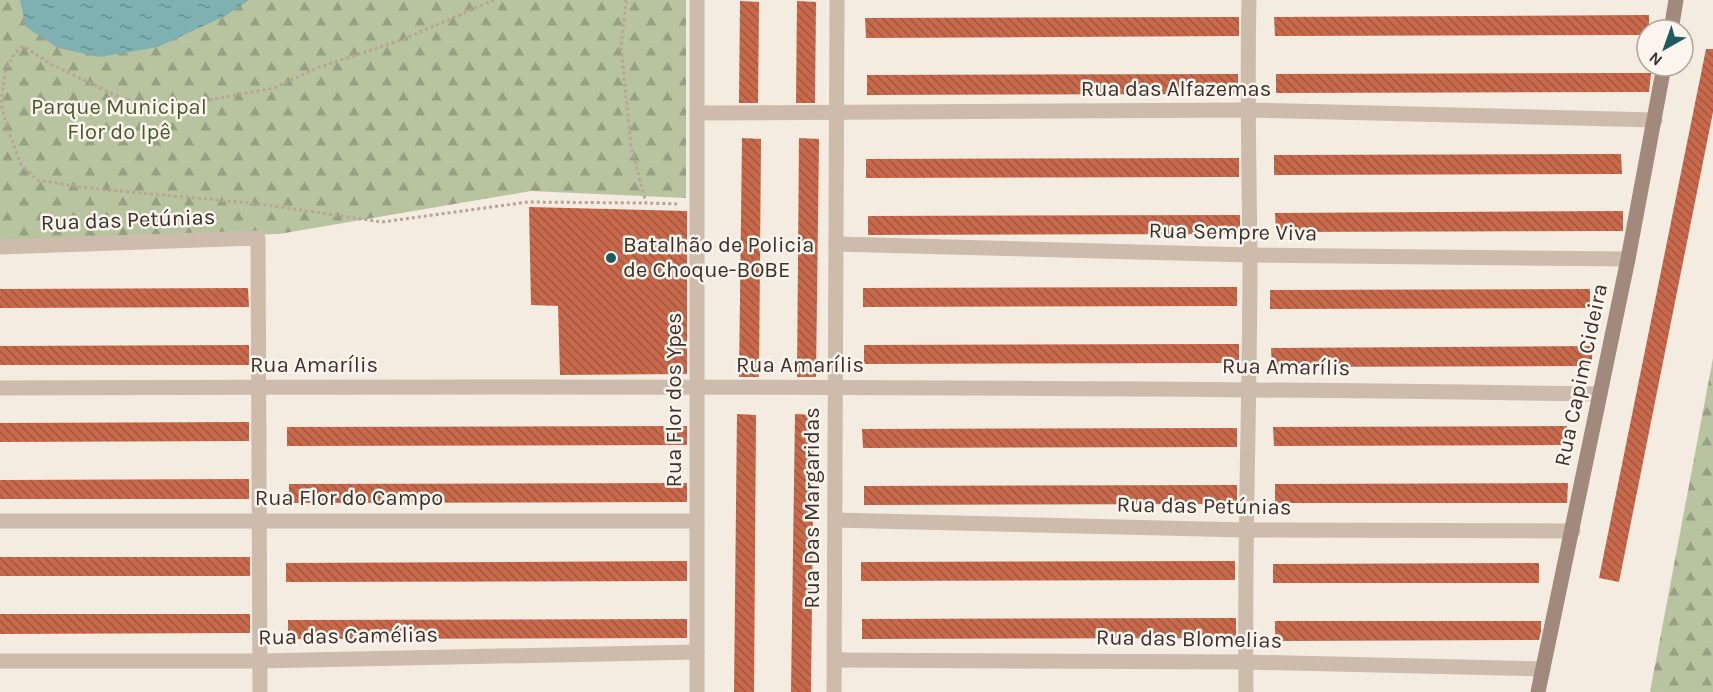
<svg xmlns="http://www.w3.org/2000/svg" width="1713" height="692" viewBox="0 0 1713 692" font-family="Karla,sans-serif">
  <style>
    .forest { fill: url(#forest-firs) }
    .water { fill: url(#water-ripples) }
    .building { fill: url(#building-back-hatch) }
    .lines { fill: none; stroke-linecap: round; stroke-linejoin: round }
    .path { stroke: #b9a596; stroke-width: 3; stroke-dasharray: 3 3; stroke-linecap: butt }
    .street { stroke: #cdbbac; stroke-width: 15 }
    .secondary { stroke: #a18a7d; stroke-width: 15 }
    .poi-dot { fill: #1f5a5e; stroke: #fbf5ee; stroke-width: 2 }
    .labels { text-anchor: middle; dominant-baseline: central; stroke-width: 5; stroke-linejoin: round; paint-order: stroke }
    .street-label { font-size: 22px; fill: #3b302b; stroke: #fbf5ee }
    .park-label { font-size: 22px; fill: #4a5a2e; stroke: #fbf5ee }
    .poi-label { font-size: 22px; fill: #3b302b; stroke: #fbf5ee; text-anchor: start }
  </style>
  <defs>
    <pattern id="forest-firs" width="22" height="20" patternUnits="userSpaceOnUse" patternTransform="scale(1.5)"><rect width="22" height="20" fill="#b8c4a0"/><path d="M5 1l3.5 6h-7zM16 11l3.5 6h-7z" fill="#97a083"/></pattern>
    <pattern id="water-ripples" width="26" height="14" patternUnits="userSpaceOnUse" patternTransform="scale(1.5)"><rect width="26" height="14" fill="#7fb0b2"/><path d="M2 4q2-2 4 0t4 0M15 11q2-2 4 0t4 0" fill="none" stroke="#699091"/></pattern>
    <pattern id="building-back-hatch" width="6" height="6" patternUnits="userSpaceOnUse" patternTransform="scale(1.5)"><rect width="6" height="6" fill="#c8694b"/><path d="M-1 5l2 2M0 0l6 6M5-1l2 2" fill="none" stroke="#a4573f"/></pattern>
  </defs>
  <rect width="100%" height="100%" fill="#f4ebe1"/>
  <g class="forest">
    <path d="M0 0H686V198L531 191 279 234 0 241Z"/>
    <path d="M1713 358V692H1650Z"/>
  </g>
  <path class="water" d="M20 0H249L225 16 158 47 100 57 58 48 26 27Z"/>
  <g class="building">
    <path d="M740 1 759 2 758 103H739Z"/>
    <path d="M797 1 816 2 815 103H796Z"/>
    <path d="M1649 15V30H1647V35L1275 36 1274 17Z"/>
    <path d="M1239 17V36L866 38 865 18Z"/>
    <path d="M1706 49H1713V112L1619 582 1599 578Z"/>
    <path d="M1651 73 1649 92 1276 93V74Z"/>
    <path d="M1238 74V94L867 95V75Z"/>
    <path d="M742 138 761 139 759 377H739Z"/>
    <path d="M799 138 819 139 816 377H797Z"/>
    <path d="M1621 154 1622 174 1274 175V155Z"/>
    <path d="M1239 158V177L866 178V159Z"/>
    <path d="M529 207 687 211V374L560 375 558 306 531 305Z"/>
    <path d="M1623 211V231L1276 232 1275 213Z"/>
    <path d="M1240 215V234L868 235V216Z"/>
    <path d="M1237 287V306L863 307V288Z"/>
    <path d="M248 288 249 307 0 308V289Z"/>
    <path d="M1590 289V308L1270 309V290Z"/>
    <path d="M1239 344V363L864 364V345Z"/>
    <path d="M249 345V365H0V346Z"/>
    <path d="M1592 346V366L1272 367 1271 348Z"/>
    <path d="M737 414 756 415 754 692H734Z"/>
    <path d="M795 414 814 415 811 692H791Z"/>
    <path d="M249 422V441L0 442V423Z"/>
    <path d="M687 426V445L287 446V427Z"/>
    <path d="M1567 426V445L1274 446 1273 427Z"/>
    <path d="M1237 428V447L863 448 862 429Z"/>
    <path d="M249 479V499H0V480Z"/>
    <path d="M687 483V502L289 503V484Z"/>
    <path d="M1568 483 1567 503H1275V484Z"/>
    <path d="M1237 485V504L864 505V486Z"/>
    <rect x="0" y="557" width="250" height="19"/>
    <path d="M687 561V581L286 582V563Z"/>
    <path d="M1235 561V580L861 581V562Z"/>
    <path d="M1539 563V583H1273V564Z"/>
    <path d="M0 614H250V633L0 634Z"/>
    <path d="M1236 618V638L862 639V619Z"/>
    <path d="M687 619V638L288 639V620Z"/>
    <path d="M1275 621H1541V631L1539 640 1275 641Z"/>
  </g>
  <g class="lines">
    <g class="path">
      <path d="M494 0 404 39 317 68 274 88 166 108 121 98 49 63 25 47H21L13 56 5 72 1 104 9 133 21 164 37 180 87 188 260 204 382 222 528 202 646 203"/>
      <path d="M626 0 621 48 631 146 646 203 680 204"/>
    </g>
    <g class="street">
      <path d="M697 113 1247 110 1655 120"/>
      <path d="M836 244 1250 255 1628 259"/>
      <path d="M0 247 258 238 260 692"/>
      <path d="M0 388C533 386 1067 386 1600 394"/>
      <path d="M835 520 1245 530 1573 531"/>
      <path d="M0 521H697"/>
      <path d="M835 660 1245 662 1543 669"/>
      <path d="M0 661H259L697 652"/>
      <path d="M697 692V0"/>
      <path d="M834 692 837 0"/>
      <path d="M1246 692C1244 546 1250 401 1250 255 1249 170 1247 85 1249 0"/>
    </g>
    <g class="secondary">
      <path d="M1671 30 1676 0"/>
      <path d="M1538 692 1628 259 1664 66"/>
    </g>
  </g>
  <circle class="poi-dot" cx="611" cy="258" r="6"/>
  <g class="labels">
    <g class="street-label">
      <text x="1176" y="89">Rua das Alfazemas</text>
      <text transform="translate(128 220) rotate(-2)">Rua das Petúnias</text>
      <text transform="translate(1233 232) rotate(1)">Rua Sempre Viva</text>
      <text x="314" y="365">Rua Amarílis</text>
      <text x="800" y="365">Rua Amarílis</text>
      <text transform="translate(1286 367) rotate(1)">Rua Amarílis</text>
      <text transform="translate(1581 375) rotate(-78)">Rua Capim Cideira</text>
      <text transform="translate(674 400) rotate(-90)">Rua Flor dos Ypes</text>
      <text x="349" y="498">Rua Flor do Campo</text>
      <text transform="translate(1204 506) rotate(1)">Rua das Petúnias</text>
      <text transform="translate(812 508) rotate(-90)">Rua Das Margaridas</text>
      <text transform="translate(348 636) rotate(-1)">Rua das Camélias</text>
      <text transform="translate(1189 639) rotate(1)">Rua das Blomelias</text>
    </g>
    <g class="park-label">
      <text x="119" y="107">Parque Municipal<tspan x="119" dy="25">Flor do Ipê</tspan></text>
    </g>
    <g class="poi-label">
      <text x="623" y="245">Batalhão de Policia<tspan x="623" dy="25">de Choque-BOBE</tspan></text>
    </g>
  </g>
  <g transform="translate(1665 48) rotate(220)"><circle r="28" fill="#fbf5ee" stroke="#aea6a0" stroke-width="1.5"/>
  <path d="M0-4.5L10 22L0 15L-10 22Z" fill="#1f5a5e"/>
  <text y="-9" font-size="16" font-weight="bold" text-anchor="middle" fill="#3b302b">N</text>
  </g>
</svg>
